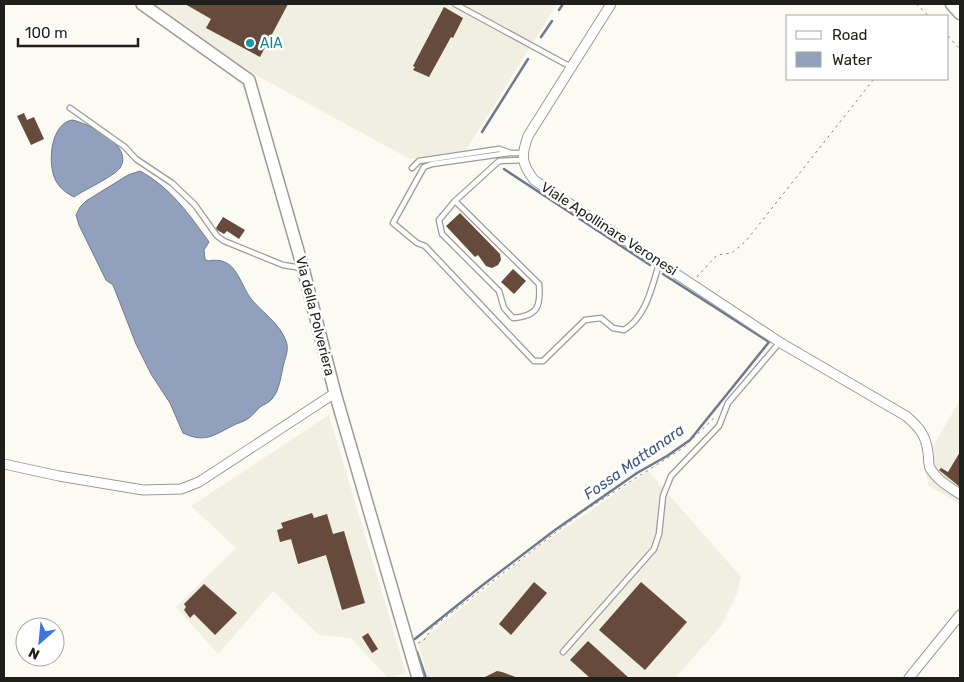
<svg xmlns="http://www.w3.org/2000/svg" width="964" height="682" viewBox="0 0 964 682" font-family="Rubik,sans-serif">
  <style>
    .built { fill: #f1efe1 }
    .water { fill: #91a1bd; stroke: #6e7a8c }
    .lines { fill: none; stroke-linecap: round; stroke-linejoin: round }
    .stream { stroke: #6e7a8c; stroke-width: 2.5 }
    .building { fill: #664a3b }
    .service-casing { stroke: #9c9b95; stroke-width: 7 }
    .minor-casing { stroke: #9c9b95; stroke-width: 11 }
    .tertiary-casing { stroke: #9c9b95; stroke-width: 14 }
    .secondary-casing { stroke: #9c9b95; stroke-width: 15 }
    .path { stroke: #84847f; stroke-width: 1; stroke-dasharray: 2.5 4; stroke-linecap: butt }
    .service { stroke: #fff; stroke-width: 4.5 }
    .minor { stroke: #fff; stroke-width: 9 }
    .tertiary { stroke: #fff; stroke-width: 11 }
    .secondary { stroke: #fff; stroke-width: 12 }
    .culture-dot { fill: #0f9aa8; stroke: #fff; stroke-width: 2 }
    .labels { text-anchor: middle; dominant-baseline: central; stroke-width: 5; stroke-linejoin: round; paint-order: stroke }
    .culture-label { font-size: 14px; fill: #0d838f; stroke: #fff; text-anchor: start }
    .street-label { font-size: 14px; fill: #1e1e1b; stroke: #fff }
    .water-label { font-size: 15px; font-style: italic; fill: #3e557f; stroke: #fff }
  </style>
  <rect width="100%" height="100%" fill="#fbfaf3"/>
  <g class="built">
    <path d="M152 4H557L466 150 410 159 252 73Z"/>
    <path d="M960 400V504L929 486 924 462Z"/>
    <path d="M329 415 406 673 388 678 351 638 319 635 273 591 218 654 176 607 236 548 191 506Z"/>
    <path d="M648 471 741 577 737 594 721 626 675 678H428L418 643 538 547Z"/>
  </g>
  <g class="water">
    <path d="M72 120C88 123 135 146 120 168 113 177 84 190 74 197 66 193 60 188 56 181 47 165 50 124 72 120Z"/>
    <path d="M140 171C171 188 189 214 209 242L204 250 205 259 208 261C237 255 239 284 252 300 263 313 280 324 286 341 289 348 286 356 284 363 281 374 280 390 272 399 269 403 264 404 260 407 256 411 253 415 249 418 244 422 237 423 232 426 213 436 204 443 183 433L170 403 151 374 136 344 113 285 106 280 79 225 76 215 80 207 86 201 128 175Z"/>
  </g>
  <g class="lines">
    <g class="stream">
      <path d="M559 10 563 4"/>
      <path d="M541 37 552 21"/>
      <path d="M482 132 528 59"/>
      <path d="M504 169 650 265"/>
      <path d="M415 639 484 584 555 530 637 473 667 456 690 440 769 342 663 274"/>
      <path d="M417 652 426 678"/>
    </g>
  </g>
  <g class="building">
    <path d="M185 4H288L260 57 206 28 211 19Z"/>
    <path d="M444 7 463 18 453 38 451 37 429 77 413 70 415 67 413 66Z"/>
    <path d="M24 113 27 120 34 117 44 139 31 145 17 116Z"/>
    <path d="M460 213 500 254 501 260 498 265 492 268 486 266 478 255 475 257 446 226Z"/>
    <path d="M223 217 245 230 239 239 227 231 224 234 217 230 216 228Z"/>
    <path d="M513 269 526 281 514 294 501 282Z"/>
    <path d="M960 452V487L939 470 941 468 948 472Z"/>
    <path d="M312 513 314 518 327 514 333 534 344 531 365 603 342 610 326 555 298 564 291 539 280 542 277 530 283 528 281 523Z"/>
    <path d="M534 582 547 593 511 635 499 624Z"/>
    <path d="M641 582 687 622 645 670 599 630Z"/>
    <path d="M204 584 237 613 215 635 194 614 190 618 184 610 186 607 184 604Z"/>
    <path d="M368 633 378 649 372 653 362 637Z"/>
    <path d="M588 641 629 678H590L570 660Z"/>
    <path d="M497 671 502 672 518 678H483Z"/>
  </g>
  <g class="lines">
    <defs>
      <g id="service">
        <path d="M455 4 571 67"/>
        <path d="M70 108 125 147 136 159 172 183 195 205 217 236 224 241 283 265 302 268"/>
        <path d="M523 153H509L432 164 424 167 393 223 417 243 425 246 534 361H543L585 320 601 318 613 328 624 330C646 317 652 287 659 264"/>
        <path d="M412 168 419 161 499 149 508 152"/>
        <path d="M455 201 539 284C541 306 538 316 513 318L504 308 499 291 442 234 439 220 455 201 499 161 523 160"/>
        <path d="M563 652 654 549 659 534 663 496 671 476 719 426 728 403 780 342"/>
      </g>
      <g id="minor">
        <path d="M611 4 528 136C521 156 521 163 534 180L781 343 906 416C919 427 926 435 928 453 929 458 928 464 930 468 937 480 949 487 960 494"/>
        <path d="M4 464 59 476 143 490 181 489 199 482 335 393"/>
        <path d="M909 678 960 615"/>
      </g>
      <path id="tertiary" d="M142 4 249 80 303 268 335 393 418 678"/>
      <path id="secondary" d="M952 4 960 13"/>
    </defs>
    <use href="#service" class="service-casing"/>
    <use href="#minor" class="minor-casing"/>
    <use href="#tertiary" class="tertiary-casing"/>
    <use href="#secondary" class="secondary-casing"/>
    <g class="path">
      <path d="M916 4 929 16"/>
      <path d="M948 36 960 49"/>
      <path d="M697 277 717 255 732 253 746 241 874 79"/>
      <path d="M418 643 424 640 433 627 581 513 683 448 716 416"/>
    </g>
    <use href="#service" class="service"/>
    <use href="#minor" class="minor"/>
    <use href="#tertiary" class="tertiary"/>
    <use href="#secondary" class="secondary"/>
  </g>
  <circle class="culture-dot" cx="250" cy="43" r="5"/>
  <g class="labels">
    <g class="culture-label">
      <text x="260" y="43">AIA</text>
    </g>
    <g class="street-label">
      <text transform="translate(609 229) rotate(33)">Viale Apollinare Veronesi</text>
      <text transform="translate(315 316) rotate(76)">Via della Polveriera</text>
    </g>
    <g class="water-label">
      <text transform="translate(634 462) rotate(-35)">Fossa Mattanara</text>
    </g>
  </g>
  <rect width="964" height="682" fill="none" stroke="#1e1e1b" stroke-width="10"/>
  <rect x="786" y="15" width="162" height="65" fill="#ffffff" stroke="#a5a5a4"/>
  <rect x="796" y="31" width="25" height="8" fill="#ffffff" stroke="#a5a5a4"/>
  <text x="832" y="40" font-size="15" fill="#1e1e1b">Road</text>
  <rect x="796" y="52" width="25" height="15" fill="#91a1bd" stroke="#a5a5a4"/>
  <text x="832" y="65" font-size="15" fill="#1e1e1b">Water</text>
  <g transform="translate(40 642) rotate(207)"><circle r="24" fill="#ffffff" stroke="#a5a5a4"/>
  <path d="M0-4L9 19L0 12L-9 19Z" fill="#3d74e4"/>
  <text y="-8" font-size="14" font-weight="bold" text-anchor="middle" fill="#1e1e1b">N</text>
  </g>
  <path d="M18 38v8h120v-8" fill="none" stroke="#1e1e1b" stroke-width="2.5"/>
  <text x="25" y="38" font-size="15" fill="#1e1e1b" stroke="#ffffff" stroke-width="4" paint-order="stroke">100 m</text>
</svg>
